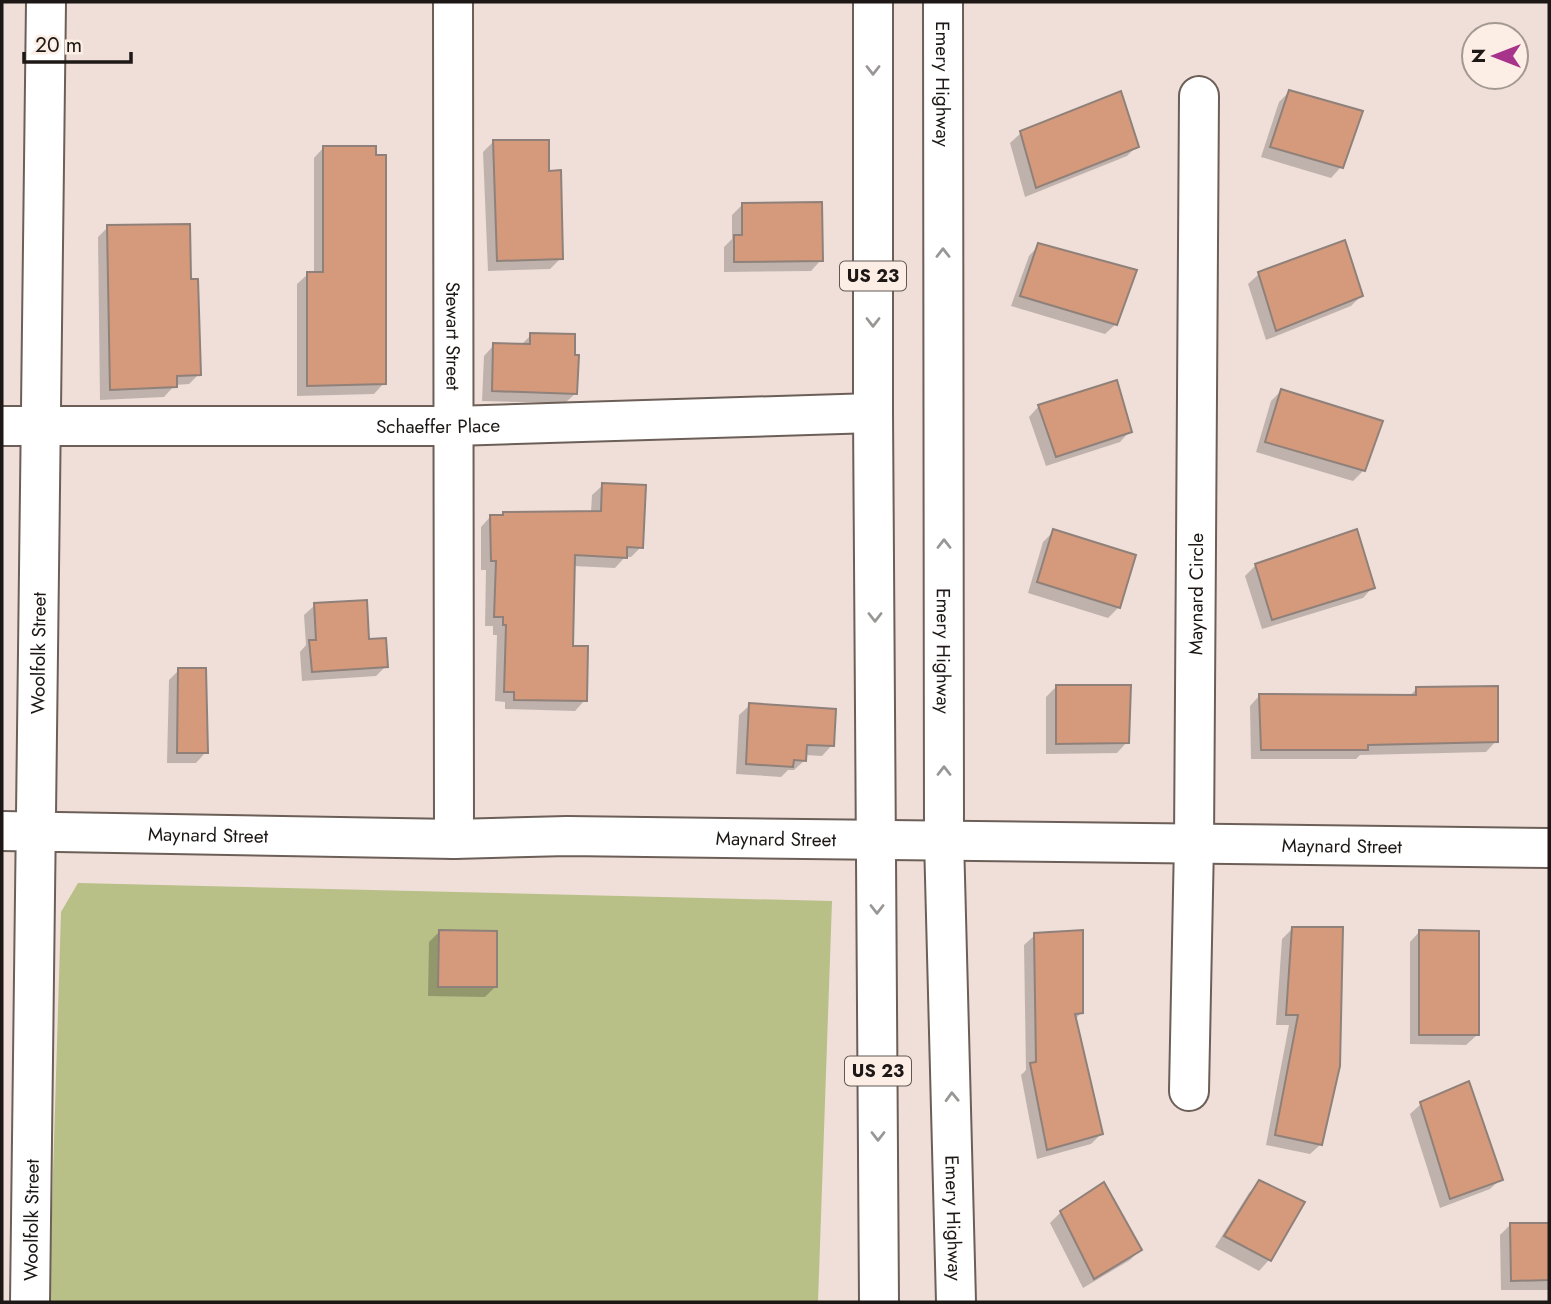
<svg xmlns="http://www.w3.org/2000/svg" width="1551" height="1304" viewBox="0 0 1551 1304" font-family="Jost,sans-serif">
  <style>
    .green { fill: #b8bf87 }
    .shadow { fill: #0003 }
    .building { fill: #d59a7c; stroke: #8f817a; stroke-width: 2 }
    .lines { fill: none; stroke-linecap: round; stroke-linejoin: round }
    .minor-casing { stroke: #6c5f58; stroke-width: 42 }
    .highway-casing { stroke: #6c5f58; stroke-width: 42 }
    .minor { stroke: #fff; stroke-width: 38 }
    .highway { stroke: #fff; stroke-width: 38 }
    .oneway { stroke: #999796 }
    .labels { text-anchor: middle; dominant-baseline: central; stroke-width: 5; stroke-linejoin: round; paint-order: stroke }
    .shield { fill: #fcede5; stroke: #605853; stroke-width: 2 }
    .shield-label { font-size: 18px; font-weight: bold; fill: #1d1815 }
    .street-label { font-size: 19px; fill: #1d1815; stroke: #fcede5 }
  </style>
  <rect width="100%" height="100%" fill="#efdfd8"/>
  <path class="green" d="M78 883 832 901 818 1302H51L50 1272 61 912Z"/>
  <g class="shadow">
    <path d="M1289 92 1341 167 1331 178 1261 157 1279 102Z"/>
    <path d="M1021 133 1137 146 1127 156 1025 197 1010 143Z"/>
    <path d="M493 142 547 173 561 258 550 269 488 271 483 152Z"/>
    <path d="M324 147 384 383 374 394 297 396V284L308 274H314V158Z"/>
    <path d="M743 204 821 260 811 271 724 272V247L732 239V215Z"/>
    <path d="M108 227 189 281 199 374 189 384 175 385 164 397 100 400 98 237Z"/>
    <path d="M1039 245 1116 324 1105 334 1011 306 1029 256Z"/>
    <path d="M1259 274 1361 296 1351 306 1266 340 1248 284Z"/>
    <path d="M531 335 573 356 576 393 565 403 482 401 484 356 494 345 520 346Z"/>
    <path d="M1281 391 1364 470 1353 481 1256 452 1271 401Z"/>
    <path d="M1039 406 1130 431 1120 442 1046 466 1029 417Z"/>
    <path d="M603 485 641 547 631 557H625L615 568 573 566 572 648 585 700 575 711 505 709V702L495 701 497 635H493V626H485L486 570H481V527L491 516H501L503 514 591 512 592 495Z"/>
    <path d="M1054 531 1119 607 1108 618 1028 593 1043 542Z"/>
    <path d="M1256 565 1373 587 1363 598 1262 629 1245 576Z"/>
    <path d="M315 605 368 640 386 666 376 676 302 681 300 652 306 645 304 615Z"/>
    <path d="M179 670 206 752 196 763H167L169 680Z"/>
    <path d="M1057 686 1127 742 1117 753 1046 754V697Z"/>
    <path d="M1416 689 1496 741 1486 752 1360 755 1356 759H1251L1250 706 1260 695 1409 697Z"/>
    <path d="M750 705 832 745 822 756 805 755V760L794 770H788L781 777 736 774 739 715Z"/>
    <path d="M1292 929 1321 1144 1310 1154 1266 1145 1289 1025H1276L1282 939Z"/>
    <path d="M1420 931 1477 1035 1466 1045 1410 1044V942Z"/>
    <path d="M439 932 496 986 485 997 428 996 429 942Z"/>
    <path d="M1035 935 1081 1013 1074 1020 1101 1134 1091 1144 1037 1159 1021 1075 1026 1070 1024 945Z"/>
    <path d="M1421 1104 1501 1179 1490 1189 1440 1208 1410 1114Z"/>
    <path d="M1260 1182 1303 1203 1269 1260 1259 1271 1215 1247 1249 1193Z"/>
    <path d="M1061 1212 1140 1250 1130 1260 1083 1288 1050 1223Z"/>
    <path d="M1549 1224V1290H1501L1500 1235 1510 1225Z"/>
  </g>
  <g class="building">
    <path d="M1289 90 1363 111 1343 168 1270 147Z"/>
    <path d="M1121 91 1139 147 1036 188 1020 131Z"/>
    <path d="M493 140H549V171L561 170 563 259 497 261Z"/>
    <path d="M323 146H376V155H386V384L307 386V272H323Z"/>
    <path d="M822 202 823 261 734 262V235H742V203Z"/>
    <path d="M190 224 191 279H198L201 375 177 376V387L110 390 107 225Z"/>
    <path d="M1345 240 1363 296 1276 331 1258 272Z"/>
    <path d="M1038 243 1137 270 1117 325 1020 296Z"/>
    <path d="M530 333 575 334V355H579L577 394 492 391 493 343 530 344Z"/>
    <path d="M1117 380 1132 432 1056 457 1038 405Z"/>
    <path d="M1281 389 1383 421 1365 471 1265 442Z"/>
    <path d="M602 483 646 485 643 548 627 547V558L575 555 573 646H588L587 701 514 700V692H504L506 625H503V617H494L496 561H491L490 515H503V512L601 511Z"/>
    <path d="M1053 529 1136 555 1120 608 1037 582Z"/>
    <path d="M1357 529 1375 588 1272 620 1255 564Z"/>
    <path d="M367 600 369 639 386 638 388 667 312 672 309 640H316L314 603Z"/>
    <path d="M178 668H206L208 753H177Z"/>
    <path d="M1056 685H1131L1129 743 1056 744Z"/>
    <path d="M1498 686V742L1368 745V750H1261L1259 694 1416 695V687Z"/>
    <path d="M749 703 836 709 834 746 807 745 806 761 794 760 793 767 746 764Z"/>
    <path d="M1292 927H1343L1340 1066 1322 1145 1275 1135 1298 1015H1286Z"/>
    <path d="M439 930 497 931V987H438Z"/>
    <path d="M1083 930V1013L1075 1014 1103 1134 1047 1150 1030 1063 1036 1062 1034 933Z"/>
    <path d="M1419 930 1479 931V1035H1419Z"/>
    <path d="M1469 1081 1503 1180 1450 1199 1420 1102Z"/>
    <path d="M1259 1180 1305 1202 1271 1261 1224 1236Z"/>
    <path d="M1104 1182 1142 1250 1094 1279 1060 1211Z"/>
    <path d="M1510 1223H1549V1280L1511 1281Z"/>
  </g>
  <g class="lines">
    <defs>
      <g id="minor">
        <path id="s1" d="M453 2 454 839"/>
        <path id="s2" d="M2 426H454L873 413"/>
        <path id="s3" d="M2 831 454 839 567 836 1549 848"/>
        <path id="s4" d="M1189 1091 1194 843 1199 96"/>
        <path id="s5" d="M30 1302 46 2"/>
      </g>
      <g id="highway">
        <path d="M873 2V413L879 1302"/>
        <path id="s6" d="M943 2 944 839 956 1302"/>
      </g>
    </defs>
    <use href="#minor" class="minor-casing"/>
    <use href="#highway" class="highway-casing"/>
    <use href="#minor" class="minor"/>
    <use href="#highway" class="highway"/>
  </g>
  <defs><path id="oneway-chevron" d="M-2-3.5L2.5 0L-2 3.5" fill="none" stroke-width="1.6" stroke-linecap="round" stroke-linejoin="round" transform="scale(1.75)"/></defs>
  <g class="oneway">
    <use href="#oneway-chevron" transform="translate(873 70) rotate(90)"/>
    <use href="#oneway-chevron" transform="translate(943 253) rotate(-90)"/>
    <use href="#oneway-chevron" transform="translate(873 322) rotate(90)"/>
    <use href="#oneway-chevron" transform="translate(944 544) rotate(-90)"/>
    <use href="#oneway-chevron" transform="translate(875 617) rotate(90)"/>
    <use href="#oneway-chevron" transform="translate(944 771) rotate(-90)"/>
    <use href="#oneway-chevron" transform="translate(877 909) rotate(90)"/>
    <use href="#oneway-chevron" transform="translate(952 1097) rotate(-92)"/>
    <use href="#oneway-chevron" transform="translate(878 1136) rotate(90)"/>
  </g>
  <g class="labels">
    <g class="shield">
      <rect x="840" y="261.5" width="66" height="29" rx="5"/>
      <rect x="845" y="1056.5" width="66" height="29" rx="5"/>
    </g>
    <g class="shield-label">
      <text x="873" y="276">US 23</text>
      <text x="878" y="1071">US 23</text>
    </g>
    <g class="street-label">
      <text stroke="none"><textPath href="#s6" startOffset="82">Emery Highway</textPath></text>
      <text stroke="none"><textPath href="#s1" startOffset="334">Stewart Street</textPath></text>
      <text stroke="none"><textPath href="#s2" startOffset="436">Schaeffer Place</textPath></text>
      <text stroke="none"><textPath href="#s4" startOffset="497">Maynard Circle</textPath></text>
      <text stroke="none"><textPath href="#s5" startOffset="649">Woolfolk Street</textPath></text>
      <text stroke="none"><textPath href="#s6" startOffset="649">Emery Highway</textPath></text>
      <text stroke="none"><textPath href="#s3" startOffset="206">Maynard Street</textPath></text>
      <text stroke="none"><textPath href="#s3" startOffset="774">Maynard Street</textPath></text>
      <text stroke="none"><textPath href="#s3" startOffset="1340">Maynard Street</textPath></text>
      <text stroke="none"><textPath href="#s5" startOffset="82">Woolfolk Street</textPath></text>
      <text stroke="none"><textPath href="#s6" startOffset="1216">Emery Highway</textPath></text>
    </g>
  </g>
  <rect width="1551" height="1304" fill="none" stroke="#1d1815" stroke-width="7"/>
  <g transform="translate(1495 56) rotate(270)"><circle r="33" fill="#fcede5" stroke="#a39892" stroke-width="2"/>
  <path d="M0-5L12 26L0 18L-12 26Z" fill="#a8338b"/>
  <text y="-10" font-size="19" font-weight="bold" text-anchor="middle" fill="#1d1815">N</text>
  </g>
  <path d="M24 52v10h107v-10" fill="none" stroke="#1d1815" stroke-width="3.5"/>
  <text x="35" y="52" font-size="21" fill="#1d1815" stroke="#fcede5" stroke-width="5" paint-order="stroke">20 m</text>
</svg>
